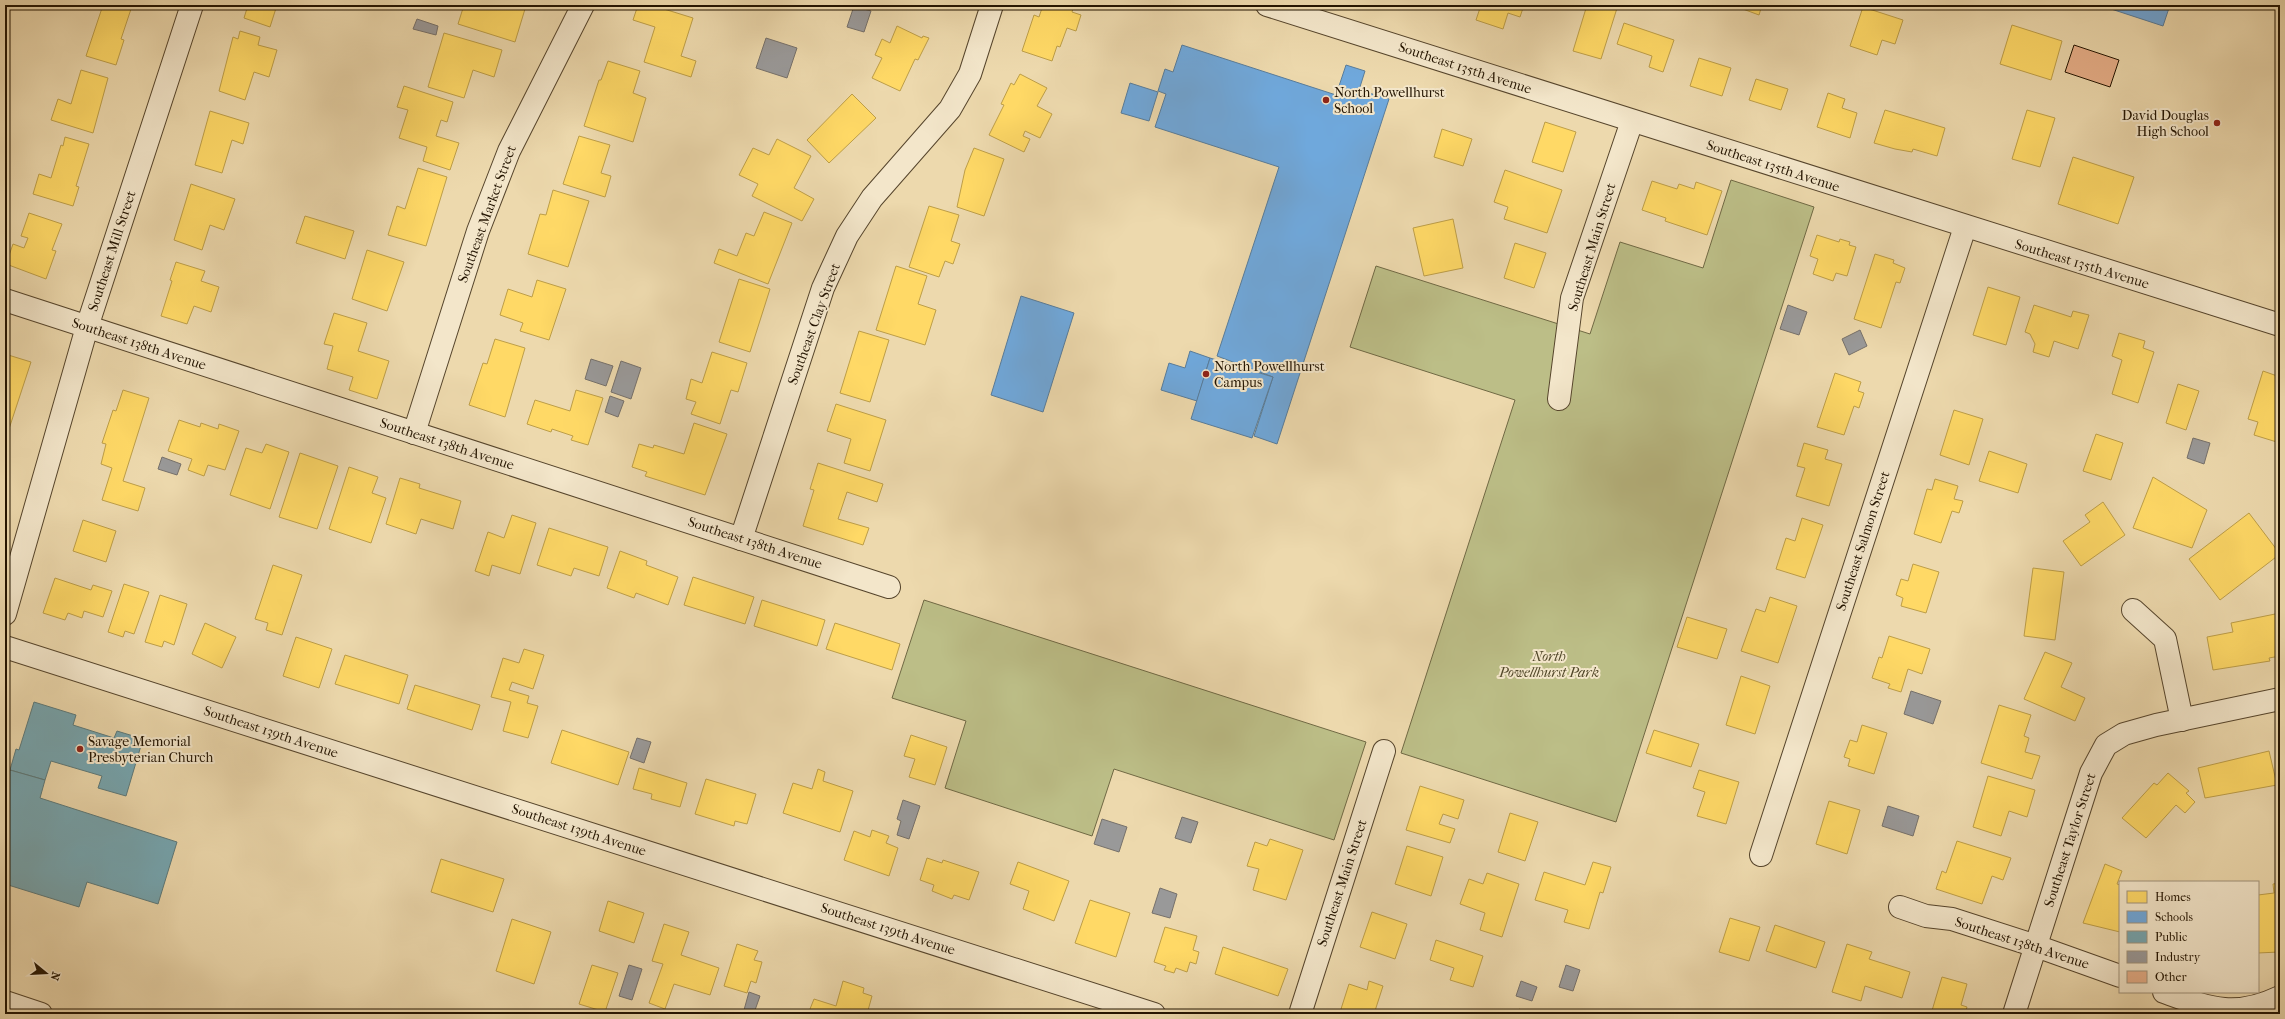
<svg xmlns="http://www.w3.org/2000/svg" width="2285" height="1019" viewBox="0 0 2285 1019" font-family="'IM FELL French Canon',serif">
  <style>
    .green { fill: #bcbe87; stroke: #706944 }
    .homes { fill: #ffd966; stroke: #bd9e48 }
    .schools { fill: #6fa8dc; stroke: #587c9a }
    .public { fill: #76a5af; stroke: #5d7a7b }
    .industry { fill: #999; stroke: #76716b }
    .building { fill: #e8b08a; stroke: #231401 }
    .lines { fill: none; stroke-linecap: round; stroke-linejoin: round }
    .minor-casing { stroke: #56452c; stroke-width: 24 }
    .minor { stroke: #f3e6ca; stroke-width: 22 }
    .poi-dot { fill: #8f2418; stroke: #f3e6ca; stroke-width: 1.5 }
    .labels { text-anchor: middle; dominant-baseline: central; stroke-width: 4; stroke-linejoin: round; paint-order: stroke }
    .street-label { font-size: 14px; fill: #231401; stroke: #f3e6ca }
    .poi-label { font-size: 14px; fill: #231401; stroke: #f3e6ca; text-anchor: start }
    .park-label { font-size: 14px; font-style: italic; fill: #514729; stroke: #f3e6ca }
  </style>
  <rect width="100%" height="100%" fill="#edd9ad"/>
  <filter id="stains"><feTurbulence type="fractalNoise" baseFrequency=".005" numOctaves="4"/><feColorMatrix values="0 0 0 0 .2 0 0 0 0 .09 0 0 0 0 .02 0 0 0 .5 -.17"/></filter>
  <radialGradient id="worn" r=".72"><stop offset=".6" stop-color="#630" stop-opacity="0"/><stop offset="1" stop-color="#630" stop-opacity=".3"/></radialGradient>
  <g class="green">
    <path d="M1731 180 1814 207 1616 822 1401 753 1515 400 1350 347 1376 266 1590 334 1620 242 1703 268Z"/>
    <path d="M924 600 1366 742 1334 840 1114 769 1092 836 945 788 966 721 892 698Z"/>
  </g>
  <g class="homes">
    <path d="M103 5 132 6 121 39 124 40 116 65 86 56Z"/>
    <path d="M248 5H277L270 27 244 18Z"/>
    <path d="M464 5H514L525 9 515 42 458 24Z"/>
    <path d="M638 5H666L664 9 693 18 681 56 696 61 691 77 644 62 655 27 633 20Z"/>
    <path d="M1043 5H1074L1072 12 1081 15 1076 31 1067 28 1060 47 1057 46 1052 61 1022 51 1034 15 1039 17Z"/>
    <path d="M1481 5H1524L1520 17 1508 13 1503 29 1476 20Z"/>
    <path d="M1587 5H1618L1601 59 1573 51Z"/>
    <path d="M1732 5H1762L1759 15Z"/>
    <path d="M1863 7 1903 20 1895 44 1882 40 1877 55 1850 46Z"/>
    <path d="M1624 23 1674 40 1663 72 1649 67 1652 56 1617 44Z"/>
    <path d="M2012 25 2062 41 2051 80 2000 64Z"/>
    <path d="M897 26 922 38 923 36 929 38 918 60 915 59 900 91 872 78 882 58 875 55 882 39 890 43Z"/>
    <path d="M240 31 260 37 258 45 277 50 269 77 254 72 245 100 219 91 233 37 238 39Z"/>
    <path d="M444 33 502 50 494 77 473 70 464 98 428 87Z"/>
    <path d="M1699 58 1731 68 1722 96 1690 86Z"/>
    <path d="M608 61 640 71 633 93 646 98 633 142 584 126 599 80H601Z"/>
    <path d="M81 70 108 78 93 133 51 120 58 99 71 104Z"/>
    <path d="M1020 74 1047 88 1037 106 1052 114 1040 138 1025 131 1023 136 1030 139 1024 152 989 135 1004 105 1001 104 1011 83 1014 85Z"/>
    <path d="M1756 79 1788 89 1781 110 1749 100Z"/>
    <path d="M404 86 453 102 447 122 441 120 436 136 459 143 450 170 423 161 427 147 399 138 408 110 397 107Z"/>
    <path d="M1828 93 1845 99 1842 108 1857 113 1850 138 1817 127Z"/>
    <path d="M852 94 876 118 829 163 807 140Z"/>
    <path d="M1885 110 1945 128 1937 156 1913 149 1912 152 1895 149 1874 143Z"/>
    <path d="M2027 110 2055 118 2040 167 2012 159Z"/>
    <path d="M210 111 249 123 243 144 232 140 222 173 195 165Z"/>
    <path d="M1545 122 1576 132 1563 172 1532 162Z"/>
    <path d="M1442 129 1472 139 1463 166 1434 157Z"/>
    <path d="M579 136 610 145 601 173 611 176 605 197 563 184Z"/>
    <path d="M65 137 89 144 76 186 79 187 73 206 33 194 39 174 51 178 61 145 63 146Z"/>
    <path d="M777 139 811 156 794 188 814 199 802 221 752 196 758 184 739 175 753 148 769 155Z"/>
    <path d="M974 148 1004 159 984 216 957 207 965 170Z"/>
    <path d="M2073 157 2134 177 2118 224 2058 204Z"/>
    <path d="M418 168 447 177 426 246 388 235 397 206 405 209Z"/>
    <path d="M1505 170 1562 190 1547 233 1504 219 1508 207 1494 202Z"/>
    <path d="M1652 181 1677 189 1679 184 1694 189 1696 182 1722 191 1707 235 1665 221 1666 218 1642 210Z"/>
    <path d="M191 184 235 199 224 230 210 225 202 250 174 240Z"/>
    <path d="M553 190 589 201 568 267 528 254 540 214 546 215Z"/>
    <path d="M929 206 959 215 951 241 960 244 953 264 945 261 939 277 909 267Z"/>
    <path d="M764 212 792 223 768 284 714 263 719 249 737 256 746 233 754 236Z"/>
    <path d="M29 213 62 224 52 250 56 251 46 279 6 264 13 244 24 248 28 238 21 236Z"/>
    <path d="M305 216 354 231 345 259 296 243Z"/>
    <path d="M1453 219 1463 268 1424 276 1413 228Z"/>
    <path d="M1817 235 1839 242 1840 239 1850 242 1849 245 1856 247 1847 276 1836 273 1833 281 1813 274 1818 259 1810 256Z"/>
    <path d="M1515 243 1546 253 1534 288 1504 278Z"/>
    <path d="M367 250 404 262 387 311 352 299Z"/>
    <path d="M1875 254 1894 260 1893 263 1905 268 1900 283 1896 282 1881 328 1854 319Z"/>
    <path d="M176 262 205 271 201 281 219 287 211 312 194 306 187 324 161 316 172 281 170 280Z"/>
    <path d="M896 266 927 276 918 304 936 310 925 345 876 330Z"/>
    <path d="M739 279 770 289 750 352 719 342Z"/>
    <path d="M537 280 566 289 549 340 520 331 523 323 500 315 508 289 532 297Z"/>
    <path d="M1988 287 2020 297 2006 345 1973 335Z"/>
    <path d="M2034 305 2071 317 2073 311 2089 315 2078 349 2054 341 2049 357 2033 352 2035 344 2030 334 2025 332Z"/>
    <path d="M334 313 367 323 358 351 389 361 377 399 349 390 353 377 327 369 333 346 324 344Z"/>
    <path d="M859 331 889 340 870 402 840 393Z"/>
    <path d="M2119 333 2145 341 2143 348 2154 352 2138 403 2112 394 2122 360 2112 356Z"/>
    <path d="M495 339 525 348 505 417 469 405 483 363 487 364Z"/>
    <path d="M712 352 747 363 738 392 731 390 720 424 691 414 696 402 686 399 691 379 702 383Z"/>
    <path d="M5 354 31 362 6 438 5 437Z"/>
    <path d="M2263 371 2280 377V443L2254 435 2258 422 2248 419Z"/>
    <path d="M1835 373 1861 382 1858 391 1864 393 1859 408 1854 406 1844 435 1817 427Z"/>
    <path d="M2178 384 2199 391 2186 430 2166 423Z"/>
    <path d="M123 390 149 398 123 481 145 488 138 511 102 500 112 468 101 464 106 444 102 443 113 410 116 411Z"/>
    <path d="M576 390 603 398 588 445 571 440 573 436 552 429 551 432 527 424 535 400 570 411Z"/>
    <path d="M836 404 886 420 870 471 844 463 851 439 827 431Z"/>
    <path d="M1954 410 1983 419 1969 465 1940 455Z"/>
    <path d="M179 420 200 427 201 423 218 429 219 424 239 431 225 470 208 465 204 476 188 470 192 459 168 451Z"/>
    <path d="M694 423 727 434 705 495 645 476 647 472 632 467 639 444 653 448 654 445 684 454Z"/>
    <path d="M2096 434 2123 443 2111 480 2083 471Z"/>
    <path d="M1804 443 1828 450 1825 459 1842 464 1829 506 1796 496 1805 468 1797 466Z"/>
    <path d="M266 444 289 452 270 509 230 495 246 448 262 453Z"/>
    <path d="M1989 451 2027 464 2018 493 1979 481Z"/>
    <path d="M300 453 338 466 317 529 279 517Z"/>
    <path d="M818 463 883 484 877 502 847 492 838 519 869 528 863 545 803 526 814 490 810 489Z"/>
    <path d="M349 467 378 477 372 493 386 498 371 543 329 529Z"/>
    <path d="M2153 477 2207 510 2192 548 2133 528Z"/>
    <path d="M400 478 420 484 419 488 461 501 453 529 421 519 416 534 386 524Z"/>
    <path d="M1935 479 1958 486 1954 499 1963 501 1959 513 1952 511 1941 543 1914 534 1927 489 1932 490Z"/>
    <path d="M2103 502 2125 535 2081 566 2063 541 2090 522 2085 515Z"/>
    <path d="M2249 513 2280 554 2220 600 2189 559Z"/>
    <path d="M512 515 536 523 520 574 492 565 489 576 475 571 488 532 504 538Z"/>
    <path d="M1802 518 1823 525 1805 578 1776 569 1786 538 1795 541Z"/>
    <path d="M83 520 116 531 106 562 73 551Z"/>
    <path d="M549 528 608 547 599 576 574 568 571 576 537 565Z"/>
    <path d="M620 551 647 561 646 565 678 577 668 605 636 593 634 598 607 588Z"/>
    <path d="M1913 564 1939 572 1926 613 1901 606 1903 598 1896 595 1901 579 1908 581Z"/>
    <path d="M273 565 302 575 282 635 266 630 268 623 255 619Z"/>
    <path d="M2033 568 2064 572 2055 640 2024 636Z"/>
    <path d="M693 577 754 597 745 624 684 605Z"/>
    <path d="M55 578 91 590 93 585 112 591 103 617 84 611 82 618 68 613 65 620 43 613Z"/>
    <path d="M124 584 149 592 134 634 125 631 123 637 108 632Z"/>
    <path d="M160 595 187 604 174 645 164 641 162 647 145 642Z"/>
    <path d="M1770 597 1797 606 1778 663 1741 651 1756 609 1765 612Z"/>
    <path d="M762 600 825 620 817 646 754 626Z"/>
    <path d="M2280 613V656L2269 658 2270 661 2213 670 2207 637 2233 632 2231 623Z"/>
    <path d="M1687 617 1727 629 1717 659 1677 647Z"/>
    <path d="M205 623 236 637 222 668 192 654Z"/>
    <path d="M835 623 900 644 892 670 826 649Z"/>
    <path d="M1889 636 1930 649 1922 674 1908 669 1901 692 1888 688 1890 684 1872 678 1879 657 1882 658Z"/>
    <path d="M296 637 332 649 319 688 283 676Z"/>
    <path d="M524 649 544 655 533 689 512 682 509 690 529 696 527 703 538 706 528 738 503 731 511 702 491 697 503 658 519 663Z"/>
    <path d="M2045 652 2072 663 2061 687 2085 698 2075 721 2024 699Z"/>
    <path d="M345 655 408 675 399 704 335 684Z"/>
    <path d="M1741 676 1770 686 1755 734 1726 725Z"/>
    <path d="M415 685 480 705 472 730 407 709Z"/>
    <path d="M1999 705 2031 715 2024 736 2029 738 2025 752 2040 756 2032 779 1981 763Z"/>
    <path d="M1862 725 1887 733 1874 774 1848 766 1850 759 1844 757 1850 740 1857 742Z"/>
    <path d="M562 730 629 752 618 785 551 763Z"/>
    <path d="M1654 730 1699 744 1691 767 1646 753Z"/>
    <path d="M911 735 947 747 935 785 909 777 915 759 904 756Z"/>
    <path d="M2269 751 2277 785 2205 798 2198 768Z"/>
    <path d="M639 768 687 783 680 807 651 799 652 794 633 789Z"/>
    <path d="M818 769 825 772 823 781 853 791 840 832 783 813 793 783 812 789Z"/>
    <path d="M1699 770 1739 782 1726 824 1697 816 1705 792 1693 788Z"/>
    <path d="M2168 773 2189 791 2186 793 2195 802 2185 813 2176 805 2146 838 2122 818 2154 783 2157 785Z"/>
    <path d="M1988 776 2035 790 2027 817 2009 811 2001 836 1973 827Z"/>
    <path d="M706 779 756 794 747 824 735 821 734 826 695 814Z"/>
    <path d="M1420 786 1464 800 1458 819 1443 814 1439 824 1455 829 1450 843 1406 830Z"/>
    <path d="M1829 801 1860 810 1847 854 1816 844Z"/>
    <path d="M1510 813 1538 822 1525 861 1498 852Z"/>
    <path d="M872 830 889 836 886 843 898 848 889 876 844 860 854 831 870 837Z"/>
    <path d="M1270 839 1303 850 1286 900 1253 890 1259 869 1247 866 1255 842 1267 846Z"/>
    <path d="M1957 841 2011 858 2003 880 1992 876 1982 904 1936 889 1942 871 1946 873Z"/>
    <path d="M1407 846 1443 857 1431 896 1395 884Z"/>
    <path d="M927 858 942 863 943 860 979 872 969 900 954 895 952 899 932 891 934 885 920 880Z"/>
    <path d="M441 859 504 879 493 912 431 892Z"/>
    <path d="M1018 862 1069 881 1054 921 1023 909 1029 891 1010 884Z"/>
    <path d="M1593 862 1611 867 1603 893 1600 892 1589 929 1564 922 1568 910 1535 900 1544 872 1585 885Z"/>
    <path d="M2105 864 2122 871 2117 884 2120 885V932L2083 923Z"/>
    <path d="M1487 873 1519 884 1502 937 1480 930 1485 913 1460 904 1469 879 1483 884Z"/>
    <path d="M2280 883V926H2276L2279 952 2258 953V895L2274 893 2273 884Z"/>
    <path d="M1090 900 1130 913 1116 957 1075 943Z"/>
    <path d="M608 901 644 913 634 943 599 931Z"/>
    <path d="M1372 912 1407 924 1395 959 1360 947Z"/>
    <path d="M1730 918 1760 927 1749 961 1719 952Z"/>
    <path d="M512 919 551 932 534 984 496 971Z"/>
    <path d="M664 924 689 932 681 955 719 968 710 995 674 984 665 1009 649 1003 663 964 652 961Z"/>
    <path d="M1775 925 1825 942 1816 968 1766 951Z"/>
    <path d="M1165 927 1197 936 1193 950 1199 952 1196 964 1190 962 1187 972 1176 968 1174 973 1164 970 1166 966 1154 962Z"/>
    <path d="M1436 940 1483 956 1473 987 1450 980 1454 968 1430 960Z"/>
    <path d="M737 944 758 951 754 960 762 962 756 983 751 981 747 993 724 986Z"/>
    <path d="M1847 944 1872 952 1869 959 1910 972 1902 998 1865 986 1861 1001 1832 992Z"/>
    <path d="M1223 947 1288 969 1278 996 1215 974Z"/>
    <path d="M592 965 618 973 605 1012 579 1004Z"/>
    <path d="M1942 977 1967 984 1961 1005 1967 1007 1965 1014H1931Z"/>
    <path d="M843 981 864 988 863 993 872 996 867 1014H808L814 999 836 1006Z"/>
    <path d="M1369 981 1383 986 1374 1014H1356L1341 1009 1349 984 1367 990Z"/>
    <path d="M1519 1009 1535 1014H1517Z"/>
    <path d="M888 1010 903 1014H887Z"/>
  </g>
  <g class="schools">
    <path d="M2099 5H2170L2163 26Z"/>
    <path d="M1182 45 1336 95 1346 65 1365 71 1359 90 1389 99 1277 444 1254 436 1273 377 1217 356 1279 167 1155 127 1166 94 1158 91 1165 69 1173 72Z"/>
    <path d="M1130 83 1158 92 1149 121 1121 113Z"/>
    <path d="M1021 296 1074 313 1043 412 991 395Z"/>
    <path d="M1190 351 1210 358 1197 401 1161 390 1169 363 1185 368Z"/>
    <path d="M1210 358 1273 377 1252 438 1191 419Z"/>
  </g>
  <g class="public">
    <path d="M34 702 76 715 73 725 114 738 117 731 143 739 126 796 98 788 102 776 51 761 45 780 10 770 16 749 19 750Z"/>
    <path d="M10 770 45 780 40 798 177 842 158 904 87 882 79 907 5 884V784Z"/>
  </g>
  <g class="industry">
    <path d="M854 6 871 11 864 32 847 27Z"/>
    <path d="M417 19 438 26 436 35 413 29Z"/>
    <path d="M766 38 797 48 787 78 756 68Z"/>
    <path d="M1788 305 1807 312 1799 335 1780 329Z"/>
    <path d="M1860 330 1867 346 1849 355 1842 339Z"/>
    <path d="M591 359 613 366 606 386 585 379Z"/>
    <path d="M621 361 641 368 631 399 611 392Z"/>
    <path d="M610 396 624 401 618 417 605 412Z"/>
    <path d="M2193 438 2210 443 2204 464 2187 458Z"/>
    <path d="M162 457 181 464 177 475 158 469Z"/>
    <path d="M1911 691 1941 701 1933 724 1904 714Z"/>
    <path d="M637 738 651 742 644 763 630 758Z"/>
    <path d="M903 800 920 806 909 839 897 835 901 821 897 819Z"/>
    <path d="M1888 806 1919 816 1913 836 1882 826Z"/>
    <path d="M1182 817 1198 822 1191 843 1175 838Z"/>
    <path d="M1102 819 1127 827 1119 852 1094 844Z"/>
    <path d="M1160 888 1177 894 1170 918 1152 913Z"/>
    <path d="M629 965 642 969 632 1000 619 996Z"/>
    <path d="M1566 965 1580 970 1573 991 1559 987Z"/>
    <path d="M1521 981 1537 987 1532 1001 1516 996Z"/>
    <path d="M749 992 760 996 754 1013 744 1010Z"/>
  </g>
  <path class="building" d="M2074 45 2119 60 2110 87 2065 72Z"/>
  <g class="lines">
    <defs>
      <g id="minor">
        <path d="M1267 5 2280 325"/>
        <path d="M5 300 889 587"/>
        <path d="M1559 399 1572 298 1632 121"/>
        <path d="M414 433 478 231 509 151 583 5"/>
        <path d="M741 539 823 288 847 236 872 198 950 109 970 74 992 5"/>
        <path d="M2133 610 2165 639 2182 720"/>
        <path d="M5 614 87 327 192 5"/>
        <path d="M5 647 1154 1014"/>
        <path d="M1761 855 1965 227"/>
        <path d="M1900 907 1926 916 1952 919 2036 946 2120 976"/>
        <path d="M2164 992C2209 1008 2234 1019 2280 997"/>
        <path d="M5 1002 41 1014"/>
        <path d="M1300 1014 1384 751"/>
        <path d="M2014 1014 2091 773 2106 745 2124 734 2156 725 2280 699"/>
      </g>
    </defs>
    <use href="#minor" class="minor-casing"/>
    <use href="#minor" class="minor"/>
  </g>
  <g class="poi-dot">
    <circle cx="1326" cy="100" r="4"/>
    <circle cx="2217" cy="123" r="4"/>
    <circle cx="1206" cy="374" r="4"/>
    <circle cx="80" cy="749" r="4"/>
  </g>
  <g class="labels">
    <g class="street-label">
      <text transform="translate(1465 68) rotate(18)">Southeast 135th Avenue</text>
      <text transform="translate(1773 166) rotate(18)">Southeast 135th Avenue</text>
      <text transform="translate(487 214) rotate(-70)">Southeast Market Street</text>
      <text transform="translate(1592 247) rotate(-73)">Southeast Main Street</text>
      <text transform="translate(112 251) rotate(-72)">Southeast Mill Street</text>
      <text transform="translate(2082 264) rotate(17)">Southeast 135th Avenue</text>
      <text transform="translate(814 324) rotate(-70)">Southeast Clay Street</text>
      <text transform="translate(139 344) rotate(18)">Southeast 138th Avenue</text>
      <text transform="translate(447 444) rotate(18)">Southeast 138th Avenue</text>
      <text transform="translate(1863 541) rotate(-72)">Southeast Salmon Street</text>
      <text transform="translate(755 543) rotate(18)">Southeast 138th Avenue</text>
      <text transform="translate(271 732) rotate(18)">Southeast 139th Avenue</text>
      <text transform="translate(579 830) rotate(18)">Southeast 139th Avenue</text>
      <text transform="translate(2070 840) rotate(-72)">Southeast Taylor Street</text>
      <text transform="translate(1342 883) rotate(-72)">Southeast Main Street</text>
      <text transform="translate(888 929) rotate(18)">Southeast 139th Avenue</text>
      <text transform="translate(2022 943) rotate(18)">Southeast 138th Avenue</text>
    </g>
    <g class="poi-label">
      <text x="1334" y="92">North Powellhurst<tspan x="1334" dy="16">School</tspan></text>
      <text x="2209" y="115" text-anchor="end">David Douglas<tspan x="2209" dy="16">High School</tspan></text>
      <text x="1214" y="366">North Powellhurst<tspan x="1214" dy="16">Campus</tspan></text>
      <text x="88" y="741">Savage Memorial<tspan x="88" dy="16">Presbyterian Church</tspan></text>
    </g>
    <g class="park-label">
      <text x="1549" y="656">North<tspan x="1549" dy="16">Powellhurst Park</tspan></text>
    </g>
  </g>
  <rect width="2285" height="1019" fill="none" stroke="#edd9ad" stroke-width="20"/>
  <rect x="6" y="6" width="2273" height="1007" fill="none" stroke="#231401" stroke-width="2"/>
  <rect x="10" y="10" width="2265" height="999" fill="none" stroke="#231401"/>
  <rect x="2119" y="881" width="140" height="112" fill="#f3e6ca" stroke="#a0927a"/>
  <rect x="2127" y="891" width="20" height="12" fill="#ffd966" stroke="#a0927a"/>
  <text x="2155" y="901" font-size="12" fill="#231401">Homes</text>
  <rect x="2127" y="911" width="20" height="12" fill="#6fa8dc" stroke="#a0927a"/>
  <text x="2155" y="921" font-size="12" fill="#231401">Schools</text>
  <rect x="2127" y="931" width="20" height="12" fill="#76a5af" stroke="#a0927a"/>
  <text x="2155" y="941" font-size="12" fill="#231401">Public</text>
  <rect x="2127" y="951" width="20" height="12" fill="#999999" stroke="#a0927a"/>
  <text x="2155" y="961" font-size="12" fill="#231401">Industry</text>
  <rect x="2127" y="971" width="20" height="12" fill="#e8b08a" stroke="#a0927a"/>
  <text x="2155" y="981" font-size="12" fill="#231401">Other</text>
  <g transform="translate(46 973) rotate(108)" stroke="#f3e6ca" stroke-width="3" paint-order="stroke">
  <path d="M0-3L7 15L0 10L-7 15Z" fill="#231401"/>
  <text y="-6" font-size="11" font-weight="bold" text-anchor="middle" fill="#231401">N</text>
  </g>
  <rect width="100%" height="100%" filter="url(#stains)"/>
  <rect width="100%" height="100%" fill="url(#worn)"/>
</svg>
